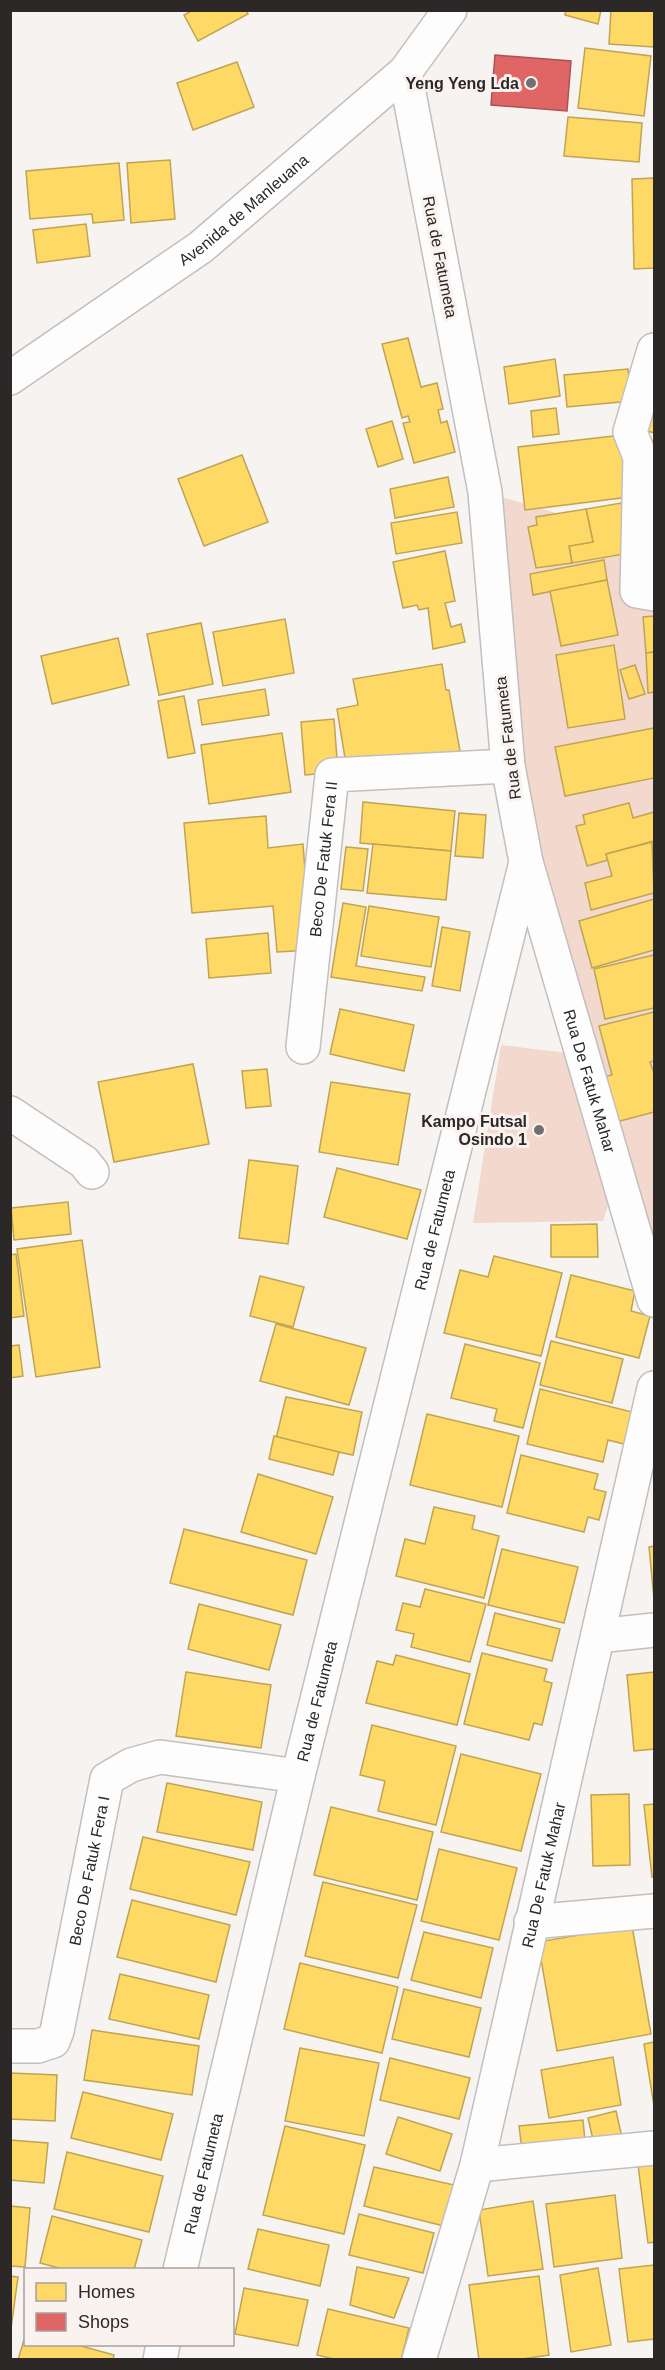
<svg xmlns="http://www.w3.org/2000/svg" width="665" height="2370" viewBox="0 0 665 2370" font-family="Helvetica,sans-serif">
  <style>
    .green { fill: #f2d8cd }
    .homes { fill: #ffd966; stroke: #bfa453; stroke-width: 1.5 }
    .shops { fill: #e06666; stroke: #aa5353; stroke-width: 1.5 }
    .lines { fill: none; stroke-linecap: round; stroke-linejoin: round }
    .minor-casing { stroke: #c2bfbd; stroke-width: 36 }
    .tertiary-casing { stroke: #c2bfbd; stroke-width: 36 }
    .minor { stroke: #fefdfd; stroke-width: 33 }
    .tertiary { stroke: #fefdfd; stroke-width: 33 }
    .poi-dot { fill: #726f6e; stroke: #f9f2ef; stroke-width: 2 }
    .labels { text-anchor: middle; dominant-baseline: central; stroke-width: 6; stroke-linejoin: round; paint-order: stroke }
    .poi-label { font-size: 16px; font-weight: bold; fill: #2b2827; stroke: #f9f2ef; text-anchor: end }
    .street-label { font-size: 16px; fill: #2b2827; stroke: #f9f2ef }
  </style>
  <rect width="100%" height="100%" fill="#f7f3f1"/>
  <g class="green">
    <path d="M485 492 610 529 654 546V1300L526 862Z"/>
    <path d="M501 1045 575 1054 608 1206 603 1221 473 1223Z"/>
  </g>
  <g class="homes">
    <path d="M193 10H246L248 14 198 41 184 15Z"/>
    <path d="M566 10H601L598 24 565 15Z"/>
    <path d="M611 10H654V47L609 44Z"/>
    <path d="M585 48 651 56 644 116 578 108Z"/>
    <path d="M237 62 254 107 193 130 177 83Z"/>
    <path d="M568 117 642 123 639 162 564 156Z"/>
    <path d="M170 160 175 219 131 223 127 163Z"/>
    <path d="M119 163 124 220 93 223 92 214 30 219 26 171Z"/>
    <path d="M654 178V268L634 269 632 179Z"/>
    <path d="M86 224 90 256 37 263 33 230Z"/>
    <path d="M408 338 421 387 437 383 443 409 438 410 441 423 447 421 455 452 414 463 403 423 410 422 408 416 402 418 382 344Z"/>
    <path d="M555 359 560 396 509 404 504 367Z"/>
    <path d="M628 369 631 401 567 407 564 375Z"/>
    <path d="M654 371V433L638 428Z"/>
    <path d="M556 408 559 434 533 437 531 411Z"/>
    <path d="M392 421 403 459 378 467 366 429Z"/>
    <path d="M622 435 629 497 525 510 518 447Z"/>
    <path d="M242 455 268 522 204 546 178 479Z"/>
    <path d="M448 477 454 507 395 518 390 489Z"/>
    <path d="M621 503 630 553 572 563 569 546 593 542 586 509Z"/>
    <path d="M586 509 593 542 569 546 572 563 536 568 528 527 537 525 536 517Z"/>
    <path d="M457 512 462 543 396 554 391 523Z"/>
    <path d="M445 551 455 601 445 603 451 627 461 624 465 642 433 649 428 608 419 610 417 605 403 608 393 562Z"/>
    <path d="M604 560 607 580 533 595 530 574Z"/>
    <path d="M607 580 618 635 561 646 550 591Z"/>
    <path d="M654 616V652L646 653 643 617Z"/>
    <path d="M285 619 294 673 223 686 213 632Z"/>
    <path d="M201 623 213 684 159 695 147 634Z"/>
    <path d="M118 638 129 685 52 704 41 656Z"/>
    <path d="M614 645 625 719 568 728 556 655Z"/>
    <path d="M654 652V692L648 693 646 653Z"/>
    <path d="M442 664 446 690H449L460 751 347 770 337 709 358 705 353 679Z"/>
    <path d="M635 665 645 694 629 699 620 670Z"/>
    <path d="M265 689 269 715 202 725 198 700Z"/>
    <path d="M184 696 195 753 168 758 158 701Z"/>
    <path d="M334 719 338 772 305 775 301 722Z"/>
    <path d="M654 728V778L565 796 555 747Z"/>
    <path d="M282 733 291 792 209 804 201 745Z"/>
    <path d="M363 802 455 811 451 851 360 843Z"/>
    <path d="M629 803 633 818 654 812V841L606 854 608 860 587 866 576 826 585 824 583 815Z"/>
    <path d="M459 813 486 815 483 858 455 856Z"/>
    <path d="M266 816 268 848 303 844 311 950 277 952 273 906 192 913 184 823Z"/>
    <path d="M652 842 654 893 591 910 585 883 612 876 606 854Z"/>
    <path d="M373 844 451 851 446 900 367 893Z"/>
    <path d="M346 847 368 849 363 891 341 889Z"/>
    <path d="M654 899V950L592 968 579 921Z"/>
    <path d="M343 903 366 907 356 966 425 977 422 991 331 977Z"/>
    <path d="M369 906 439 917 431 967 361 956Z"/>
    <path d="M442 927 470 932 460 991 432 986Z"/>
    <path d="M268 933 271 973 209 978 206 939Z"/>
    <path d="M654 955V1008L605 1019 594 969Z"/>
    <path d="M340 1009 414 1025 404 1071 330 1054Z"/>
    <path d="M654 1012V1061L650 1062 654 1073V1112L605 1125 593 1079 612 1075 599 1026Z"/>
    <path d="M193 1064 209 1144 114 1162 98 1082Z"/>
    <path d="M267 1069 271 1106 246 1108 242 1071Z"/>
    <path d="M331 1082 410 1094 398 1165 319 1152Z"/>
    <path d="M249 1160 298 1166 288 1244 239 1238Z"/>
    <path d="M337 1168 421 1190 407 1239 324 1217Z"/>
    <path d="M68 1202 71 1234 14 1240 11 1208Z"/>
    <path d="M597 1224 598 1257H551V1225Z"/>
    <path d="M82 1240 100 1367 36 1377 17 1249Z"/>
    <path d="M16 1254 24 1316 10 1318V1255Z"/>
    <path d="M494 1256 562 1273 541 1356 444 1333 460 1270 488 1277Z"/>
    <path d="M571 1275 635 1291 631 1311 650 1316 639 1358 556 1337Z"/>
    <path d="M260 1276 304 1287 293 1327 250 1316Z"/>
    <path d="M276 1324 366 1348 349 1405 260 1381Z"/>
    <path d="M551 1341 623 1359 612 1403 540 1385Z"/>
    <path d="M465 1344 540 1363 523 1428 494 1421 497 1409 451 1398Z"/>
    <path d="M19 1345 23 1376 10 1378V1346Z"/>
    <path d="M540 1389 632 1412 624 1444 608 1440 603 1462 527 1444Z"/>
    <path d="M286 1397 362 1412 353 1455 276 1439Z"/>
    <path d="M427 1414 519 1436 502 1507 410 1485Z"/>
    <path d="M274 1436 339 1452 333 1475 269 1459Z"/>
    <path d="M521 1455 598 1474 594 1489 606 1492 599 1520 588 1517 584 1532 507 1513Z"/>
    <path d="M258 1474 333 1497 316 1554 241 1532Z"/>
    <path d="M434 1507 475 1516 472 1529 499 1536 484 1598 396 1576 405 1539 425 1544Z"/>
    <path d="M184 1529 307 1560 293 1615 170 1583Z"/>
    <path d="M654 1546V1599L649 1547Z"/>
    <path d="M502 1549 578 1567 564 1623 488 1605Z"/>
    <path d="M425 1589 486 1604 470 1662 411 1647 414 1634 396 1630 403 1603 420 1607Z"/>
    <path d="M199 1604 281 1625 269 1670 188 1649Z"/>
    <path d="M495 1613 560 1629 552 1661 487 1645Z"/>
    <path d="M482 1653 547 1669 544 1681 552 1683 542 1725 534 1723 529 1740 464 1724Z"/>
    <path d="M396 1655 470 1674 457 1725 366 1703 377 1661 393 1665Z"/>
    <path d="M186 1672 271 1685 261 1748 176 1736Z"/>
    <path d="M654 1672V1749L634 1751 627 1675Z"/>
    <path d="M372 1725 456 1746 436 1825 378 1811 385 1781 360 1775Z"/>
    <path d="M461 1754 541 1774 521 1851 441 1832Z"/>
    <path d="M167 1783 262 1802 253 1850 157 1832Z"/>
    <path d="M629 1794 630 1865 593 1866 591 1795Z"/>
    <path d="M654 1804V1877H652L644 1805Z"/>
    <path d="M331 1807 433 1832 417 1900 314 1875Z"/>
    <path d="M143 1837 250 1862 236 1915 130 1889Z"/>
    <path d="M439 1849 517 1868 499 1940 421 1921Z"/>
    <path d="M323 1882 417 1905 398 1978 305 1956Z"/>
    <path d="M132 1900 230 1925 216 1982 117 1957Z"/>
    <path d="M632 1926 651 2034 557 2051 538 1942Z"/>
    <path d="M424 1932 493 1948 481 1998 411 1980Z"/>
    <path d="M300 1963 398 1987 382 2053 284 2029Z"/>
    <path d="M120 1974 209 1995 199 2039 109 2019Z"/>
    <path d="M404 1989 481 2008 469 2057 392 2039Z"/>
    <path d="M92 2030 199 2046 192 2095 84 2080Z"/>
    <path d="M654 2042V2106L644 2044Z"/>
    <path d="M300 2048 379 2063 364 2136 285 2121Z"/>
    <path d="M613 2057 621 2105 549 2118 541 2070Z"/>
    <path d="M390 2058 470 2078 459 2119 380 2100Z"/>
    <path d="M10 2073 57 2075 55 2121 10 2119Z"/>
    <path d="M83 2092 173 2114 161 2160 71 2138Z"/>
    <path d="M616 2111 623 2142 595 2148 588 2118Z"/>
    <path d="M398 2117 452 2134 440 2171 386 2154Z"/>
    <path d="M583 2120 586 2152 523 2158 519 2126Z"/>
    <path d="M285 2126 365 2145 344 2234 263 2215Z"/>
    <path d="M10 2140 48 2143 44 2183 10 2180Z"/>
    <path d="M67 2152 163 2176 149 2232 54 2209Z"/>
    <path d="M654 2163V2242L648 2243 638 2165Z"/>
    <path d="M374 2167 454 2185 444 2226 364 2206Z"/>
    <path d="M615 2195 622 2258 554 2267 546 2204Z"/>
    <path d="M533 2201 543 2269 488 2276 479 2210Z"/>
    <path d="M10 2206 30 2208 25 2267 10 2266Z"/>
    <path d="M359 2214 434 2233 423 2273 349 2255Z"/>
    <path d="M52 2216 142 2240 134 2270H66L40 2263Z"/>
    <path d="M258 2229 329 2245 320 2286 248 2269Z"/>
    <path d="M654 2265V2339L628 2342 619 2269Z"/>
    <path d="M357 2267 409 2278 394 2318 350 2305Z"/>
    <path d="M598 2268 611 2345 571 2352 560 2275Z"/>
    <path d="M10 2276 18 2277 10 2336Z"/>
    <path d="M539 2276 549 2355 515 2360H479L469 2285Z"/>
    <path d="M244 2288 308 2300 298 2346 235 2334Z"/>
    <path d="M328 2309 409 2328 401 2360H338L317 2355Z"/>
    <path d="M26 2333V2344H74L114 2355 113 2360H18Z"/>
  </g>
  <path class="shops" d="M495 55 571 61 567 111 491 105Z"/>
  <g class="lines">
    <defs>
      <g id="minor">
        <path d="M654 350 630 432 640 457 637 591 654 594"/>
        <path id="s1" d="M526 862 654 1300"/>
        <path id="s2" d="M303 1047 332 775 508 766"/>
        <path d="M10 1113 84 1162 92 1172"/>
        <path d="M598 1636 654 1630"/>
        <path d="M531 1922 654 1911"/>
        <path id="s3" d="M10 2046H38L53 2041 57 2031 107 1779 131 1765 160 1757 298 1776"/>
        <path d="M477 2165 654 2148"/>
        <path id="s4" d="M419 2360 477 2165 654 1388"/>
      </g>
      <g id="tertiary">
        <path id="s5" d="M10 378 201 247 405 72 450 10"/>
        <path id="s6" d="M180 2270 298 1776 526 862 508 766 485 492 405 72"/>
        <path d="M160 2360 163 2344"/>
      </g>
    </defs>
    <use href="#minor" class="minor-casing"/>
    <use href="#tertiary" class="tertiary-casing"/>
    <use href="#minor" class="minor"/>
    <use href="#tertiary" class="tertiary"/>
  </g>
  <g class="poi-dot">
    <circle cx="531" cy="83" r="6"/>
    <circle cx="539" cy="1130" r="6"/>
  </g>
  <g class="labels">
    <g class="poi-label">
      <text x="519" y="83">Yeng Yeng Lda</text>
      <text x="527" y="1121">Kampo Futsal<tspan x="527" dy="18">Osindo 1</tspan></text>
    </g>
    <g class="street-label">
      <text stroke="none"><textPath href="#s5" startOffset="288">Avenida de Manleuana</textPath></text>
      <text transform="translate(440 257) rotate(79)">Rua de Fatumeta</text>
      <text transform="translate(508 738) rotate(-97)">Rua de Fatumeta</text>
      <text stroke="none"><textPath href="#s2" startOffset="189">Beco De Fatuk Fera II</textPath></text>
      <text stroke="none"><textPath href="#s1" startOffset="228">Rua De Fatuk Mahar</textPath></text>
      <text stroke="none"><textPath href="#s6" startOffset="1071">Rua de Fatumeta</textPath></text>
      <text stroke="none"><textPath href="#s6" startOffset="585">Rua de Fatumeta</textPath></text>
      <text stroke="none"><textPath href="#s3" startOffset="218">Beco De Fatuk Fera I</textPath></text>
      <text stroke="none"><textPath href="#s4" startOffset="501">Rua De Fatuk Mahar</textPath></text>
      <text stroke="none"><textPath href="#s6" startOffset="99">Rua de Fatumeta</textPath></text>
    </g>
  </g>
  <rect width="665" height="2370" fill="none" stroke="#2b2827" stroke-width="24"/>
  <rect x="24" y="2268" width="210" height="78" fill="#f9f2ef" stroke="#a7a19f" stroke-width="1.5"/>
  <rect x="36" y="2283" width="30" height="18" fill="#ffd966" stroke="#a7a19f" stroke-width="1.5"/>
  <text x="78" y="2298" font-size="18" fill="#2b2827">Homes</text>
  <rect x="36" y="2313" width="30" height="18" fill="#e06666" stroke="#a7a19f" stroke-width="1.5"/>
  <text x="78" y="2328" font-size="18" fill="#2b2827">Shops</text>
</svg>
